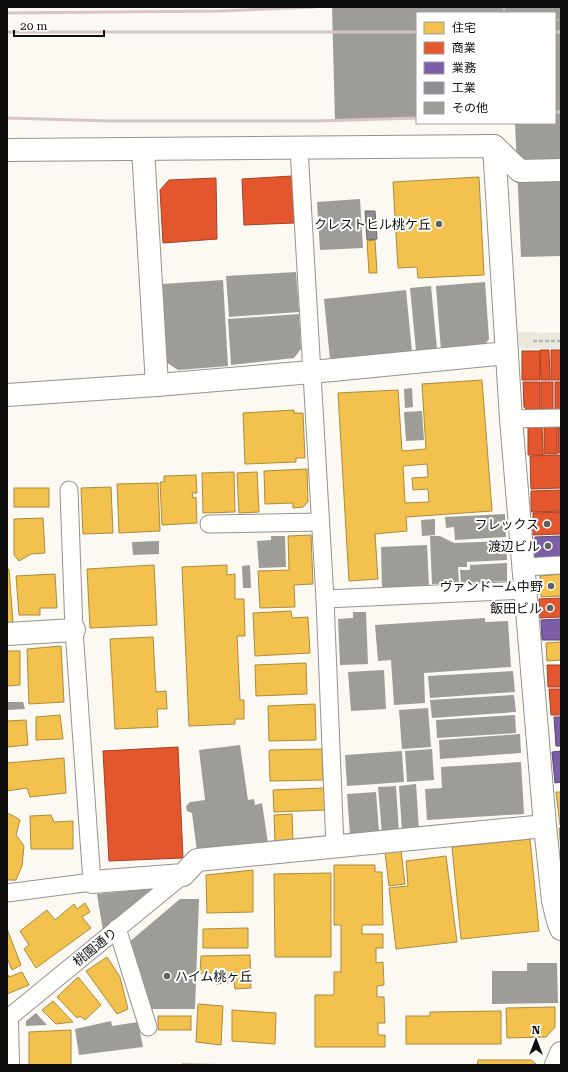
<svg xmlns="http://www.w3.org/2000/svg" width="568" height="1072" viewBox="0 0 568 1072" font-family="'Roboto Serif','Noto Sans JP',serif">
  <style>
    .plaza { fill: #ebe8dd }
    .homes { fill: #f2c14e; stroke: #ad8b3a; fill-rule: evenodd }
    .shops { fill: #e4572e; stroke: #a44124 }
    .offices { fill: #7b5ea7; stroke: #5a4679 }
    .industry { fill: #8d8d92; stroke: #67676a }
    .building { fill: #9e9c97 }
    .lines { fill: none; stroke-linecap: round; stroke-linejoin: round }
    .lane-casing { stroke: #949390; stroke-width: 19 }
    .street-casing { stroke: #949390; stroke-width: 24 }
    .path { stroke: #b8b8b6; stroke-width: 2.5; stroke-dasharray: 4 2; stroke-linecap: butt }
    .lane { stroke: #fefefd; stroke-width: 17 }
    .street { stroke: #fefefd; stroke-width: 22 }
    .rail { stroke: #d8c4c4; stroke-width: 3 }
    .poi-dot { fill: #60605d; stroke: #fff; stroke-width: 1.5 }
    .labels { text-anchor: middle; dominant-baseline: central; stroke-width: 4; stroke-linejoin: round; paint-order: stroke }
    .poi-label { font-size: 13px; fill: #0d0d0d; stroke: #fff; text-anchor: end }
    .street-label { font-size: 13px; fill: #0d0d0d; stroke: #fff }
  </style>
  <rect width="100%" height="100%" fill="#fbf9f2"/>
  <path class="plaza" d="M518 332 561 333V349L519 348Z"/>
  <g class="homes">
    <path d="M479 177 484 275 418 278 417 267 398 268 393 182Z"/>
    <path d="M375 240 377 273H369L367 241Z"/>
    <path d="M482 380 492 511 406 517 407 531 375 534 378 579 349 581 338 393 398 390 402 451 426 449 422 384ZM427 464 428 477 412 478 413 490 428 489 429 502 405 503 403 466Z"/>
    <path d="M294 410V413H303L305 458H296V462L245 464 243 413Z"/>
    <path d="M307 469 308 502 303 507 293 508V503L265 504 264 471Z"/>
    <path d="M234 472 235 512 203 513 202 473Z"/>
    <path d="M257 472 259 512 239 513 237 473Z"/>
    <path d="M196 475 197 493H192L193 498 196 497 197 523 162 525 160 482H164V476Z"/>
    <path d="M158 483 160 531 119 533 117 484Z"/>
    <path d="M111 487 113 533 83 534 81 488Z"/>
    <rect x="14" y="488" width="35" height="19"/>
    <path d="M43 518 45 553 31 554 19 561 14 555V519Z"/>
    <path d="M311 535 313 584 294 585 295 607 260 608 258 571 289 570 288 536Z"/>
    <path d="M154 565 157 625 90 628 87 569Z"/>
    <path d="M227 565V575L235 574V599H244L245 636H237L240 700H244V719H235V724L189 726 182 567Z"/>
    <path d="M7 569H9L13 622 7 623Z"/>
    <path d="M55 574 57 608H40V615H19L16 576Z"/>
    <path d="M561 574V596L541 597 540 576Z"/>
    <path d="M291 611 292 618 308 617 310 653 255 656 253 613Z"/>
    <path d="M153 637 156 692 166 691 167 709H157L158 727 115 729 110 639Z"/>
    <path d="M561 642V660L547 661 546 643Z"/>
    <path d="M61 646 64 702 29 704 27 649Z"/>
    <path d="M7 651H20V685L7 686Z"/>
    <path d="M306 663 307 694 256 696 255 665Z"/>
    <path d="M315 704 316 740 269 741 268 706Z"/>
    <path d="M60 715 63 739 36 740V717Z"/>
    <path d="M26 720 28 745 7 747V721Z"/>
    <path d="M322 749 323 780 270 781 269 751 270 750Z"/>
    <path d="M64 758 66 793 30 797 27 788 7 791V763Z"/>
    <path d="M325 788V810L274 812 273 790Z"/>
    <path d="M556 792H561V825H560Z"/>
    <path d="M7 814H10L20 820 16 835 24 846 22 866 16 880H7Z"/>
    <path d="M292 814 293 841 275 842 274 815Z"/>
    <path d="M51 815 54 822 73 821V849H31L30 816Z"/>
    <path d="M559 828H561V851Z"/>
    <path d="M530 839 539 931 461 939 452 847Z"/>
    <path d="M401 850 405 884 389 886 385 852Z"/>
    <path d="M446 856 457 942 396 949 389 888 408 886 406 861Z"/>
    <path d="M334 865H375V872H382L383 925H362V934H383V948H376V963L383 962 384 985 377 986V997H384L385 1023H378V1035H385V1047H315V995H334V972H341V925H334Z"/>
    <path d="M253 870V912L207 913 206 875Z"/>
    <path d="M331 873V957H275L274 874Z"/>
    <path d="M85 903 90 912 82 917 91 928 36 968 24 949 29 945 20 931 47 910 55 920 74 904 77 909Z"/>
    <path d="M248 928V948H203V929Z"/>
    <path d="M7 929 21 965 12 970 7 958Z"/>
    <path d="M250 955 251 988 235 989 234 982 216 984 214 973H200L201 956Z"/>
    <path d="M107 957 120 977 128 1009 117 1014 86 971Z"/>
    <path d="M22 972 29 985 7 994V973L9 977Z"/>
    <path d="M78 977 101 1005 85 1020 80 1016 77 1018 57 997Z"/>
    <path d="M53 1001 73 1022 56 1024 42 1010Z"/>
    <path d="M198 1004 223 1006 221 1045 196 1042Z"/>
    <path d="M555 1007V1027L546 1037 507 1038 506 1008Z"/>
    <path d="M232 1010 276 1013 275 1044 232 1041Z"/>
    <path d="M501 1011V1044H406V1016H430V1012Z"/>
    <rect x="158" y="1016" width="33" height="14"/>
    <path d="M71 1030V1065H29V1032Z"/>
    <path d="M478 1060H531L536 1064V1065H477Z"/>
    <path d="M182 1064 251 1065H182Z"/>
  </g>
  <g class="shops">
    <path d="M292 176 294 223 244 225 242 179Z"/>
    <path d="M216 178 217 239 163 243 160 190 169 180Z"/>
    <path d="M540 350H549L550 380H541Z"/>
    <rect x="551" y="350" width="10" height="30"/>
    <rect x="522" y="351" width="18" height="29"/>
    <path d="M523 382H540V413H530L524 407Z"/>
    <rect x="541" y="382" width="12" height="30"/>
    <rect x="555" y="382" width="6" height="31"/>
    <rect x="544" y="423" width="13" height="31"/>
    <path d="M528 425H542L543 455H528Z"/>
    <rect x="558" y="427" width="3" height="26"/>
    <path d="M561 455V488L531 489 530 456Z"/>
    <path d="M561 490V511L531 512V491Z"/>
    <path d="M561 512V534L533 535V513Z"/>
    <path d="M561 598V617L540 618 539 599Z"/>
    <path d="M547 665H561V687H548Z"/>
    <path d="M549 689H561V715H551Z"/>
    <path d="M178 747 183 858 109 861 103 751Z"/>
  </g>
  <g class="offices">
    <path d="M561 536V556L535 557V537Z"/>
    <path d="M561 619V640H542L541 620Z"/>
    <path d="M554 717H561V746H556Z"/>
    <path d="M561 751V782L555 783 552 752Z"/>
  </g>
  <path class="industry" d="M365 211H375L377 239 367 240Z"/>
  <g class="building">
    <path d="M332 7H561V256L521 257 515 123H555V13H417V119L335 121Z"/>
    <path d="M360 199 363 248 320 250 317 202Z"/>
    <path d="M296 272 299 312 229 317 226 276Z"/>
    <path d="M223 280 228 366 178 370 166 362 162 284Z"/>
    <path d="M485 282 489 339 482 348 441 351 436 286Z"/>
    <path d="M431 286 437 349 416 351 410 288Z"/>
    <path d="M406 290 412 352 330 360 324 299Z"/>
    <path d="M299 314 301 349 294 358 231 365 228 319Z"/>
    <path d="M412 388 413 407 405 408 404 389Z"/>
    <path d="M422 411 424 440 406 441 404 412Z"/>
    <path d="M505 514 506 537 455 540 454 527 446 528 445 517Z"/>
    <path d="M435 519V535L422 536 421 520Z"/>
    <path d="M271 536H285L286 567 259 568 257 541 271 540Z"/>
    <path d="M430 536H440L454 543 506 541 507 560 467 562V567H458L459 583 432 584Z"/>
    <path d="M159 541V554L133 555 132 542Z"/>
    <path d="M427 545 429 586 382 588 381 547Z"/>
    <path d="M507 563V581L461 583 460 570H470V565Z"/>
    <path d="M250 565 251 588H243L242 566Z"/>
    <path d="M353 612H366L368 664 340 665 338 619 353 618Z"/>
    <path d="M485 618V622L508 621 511 667 424 673 425 703 394 705 391 660 378 661 375 625Z"/>
    <path d="M384 670 386 709 351 711 348 672Z"/>
    <path d="M513 671 515 692 430 698 428 676Z"/>
    <path d="M514 695 516 712 432 718 430 700Z"/>
    <path d="M7 702H23L25 709 7 710Z"/>
    <path d="M428 708 431 747 402 749 399 710Z"/>
    <path d="M515 715 516 733 437 738 436 720Z"/>
    <path d="M520 734 521 753 440 759 439 740Z"/>
    <path d="M240 745 248 800 254 799 255 805 262 803 268 843 197 852 192 813 187 811 186 806 190 802 205 800 199 750Z"/>
    <path d="M432 749 434 780 407 782 405 751Z"/>
    <path d="M402 751 404 782 347 786 345 755Z"/>
    <path d="M521 762 524 814 427 820 425 789 442 788 441 767Z"/>
    <path d="M416 784 419 830 402 831 399 786Z"/>
    <path d="M396 786 399 833 382 834 378 787Z"/>
    <path d="M376 792 379 832 350 834 347 794Z"/>
    <path d="M158 888 103 931 97 894Z"/>
    <path d="M180 899H199L195 1009H147L128 943Z"/>
    <path d="M527 963H557L558 1003 492 1004V971H527Z"/>
    <path d="M36 1013 47 1025 26 1026V1021Z"/>
    <path d="M111 1021 112 1026 138 1022 143 1047 79 1055 75 1029Z"/>
  </g>
  <g class="lines">
    <defs>
      <g id="lane">
        <path d="M299 148 325 599 335 847"/>
        <path d="M511 419 561 418"/>
        <path d="M209 524 320 522"/>
        <path d="M524 567 561 565"/>
        <path d="M325 599 526 590"/>
        <path d="M7 893 92 882 74 630 69 490"/>
        <path d="M117 928 148 1027"/>
        <path d="M7 1019 183 875"/>
      </g>
      <g id="street">
        <path d="M494 146 511 419 545 826 553 901 558 921 561 929"/>
        <path d="M143 149 157 385"/>
        <path d="M7 150 494 146 520 171 561 170"/>
        <path d="M7 395 157 385 312 372 507 353"/>
        <path d="M7 634 74 630"/>
        <path d="M92 882 183 875 197 860 545 826"/>
        <path d="M7 1019 8 1065"/>
        <path d="M556 1065 561 1053"/>
      </g>
    </defs>
    <use href="#lane" class="lane-casing"/>
    <use href="#street" class="street-casing"/>
    <g class="path">
      <path d="M504 7V13"/>
      <path d="M555 20H561"/>
      <path d="M533 341H561"/>
    </g>
    <use href="#lane" class="lane"/>
    <use href="#street" class="street"/>
    <g class="rail">
      <path d="M7 13 221 11 315 7"/>
      <path d="M7 32H417"/>
      <path d="M555 32H561"/>
      <path d="M555 112H561"/>
      <path d="M7 118 111 121H317L417 118"/>
    </g>
  </g>
  <g class="poi-dot">
    <circle cx="439" cy="224" r="4"/>
    <circle cx="547" cy="524" r="4"/>
    <circle cx="548" cy="546" r="4"/>
    <circle cx="551" cy="586" r="4"/>
    <circle cx="550" cy="608" r="4"/>
    <circle cx="167" cy="976" r="4"/>
  </g>
  <g class="labels">
    <g class="poi-label">
      <text x="431" y="224">クレストヒル桃ケ丘</text>
      <text x="539" y="524">フレックス</text>
      <text x="540" y="546">渡辺ビル</text>
      <text x="543" y="586">ヴァンドーム中野</text>
      <text x="542" y="608">飯田ビル</text>
      <text x="175" y="976" text-anchor="start">ハイム桃ヶ丘</text>
    </g>
    <g class="street-label">
      <text transform="translate(95 947) rotate(-39)">桃園通り</text>
    </g>
  </g>
  <rect width="568" height="1072" fill="none" stroke="#0d0d0d" stroke-width="16"/>
  <rect x="416" y="12" width="140" height="112" fill="#ffffff" stroke="#9e9e9e"/>
  <rect x="424" y="22" width="20" height="12" fill="#f2c14e" stroke="#9e9e9e"/>
  <text x="452" y="32" font-size="12" fill="#0d0d0d">住宅</text>
  <rect x="424" y="42" width="20" height="12" fill="#e4572e" stroke="#9e9e9e"/>
  <text x="452" y="52" font-size="12" fill="#0d0d0d">商業</text>
  <rect x="424" y="62" width="20" height="12" fill="#7b5ea7" stroke="#9e9e9e"/>
  <text x="452" y="72" font-size="12" fill="#0d0d0d">業務</text>
  <rect x="424" y="82" width="20" height="12" fill="#8d8d92" stroke="#9e9e9e"/>
  <text x="452" y="92" font-size="12" fill="#0d0d0d">工業</text>
  <rect x="424" y="102" width="20" height="12" fill="#9e9c97" stroke="#9e9e9e"/>
  <text x="452" y="112" font-size="12" fill="#0d0d0d">その他</text>
  <g transform="translate(536 1040)" stroke="#ffffff" stroke-width="3" paint-order="stroke">
  <path d="M0-3L7 15L0 10L-7 15Z" fill="#0d0d0d"/>
  <text y="-6" font-size="11" font-weight="bold" text-anchor="middle" fill="#0d0d0d">N</text>
  </g>
  <path d="M14 30v6h90v-6" fill="none" stroke="#0d0d0d" stroke-width="2"/>
  <text x="20" y="30" font-size="12" fill="#0d0d0d" stroke="#ffffff" stroke-width="3" paint-order="stroke">20 m</text>
</svg>
